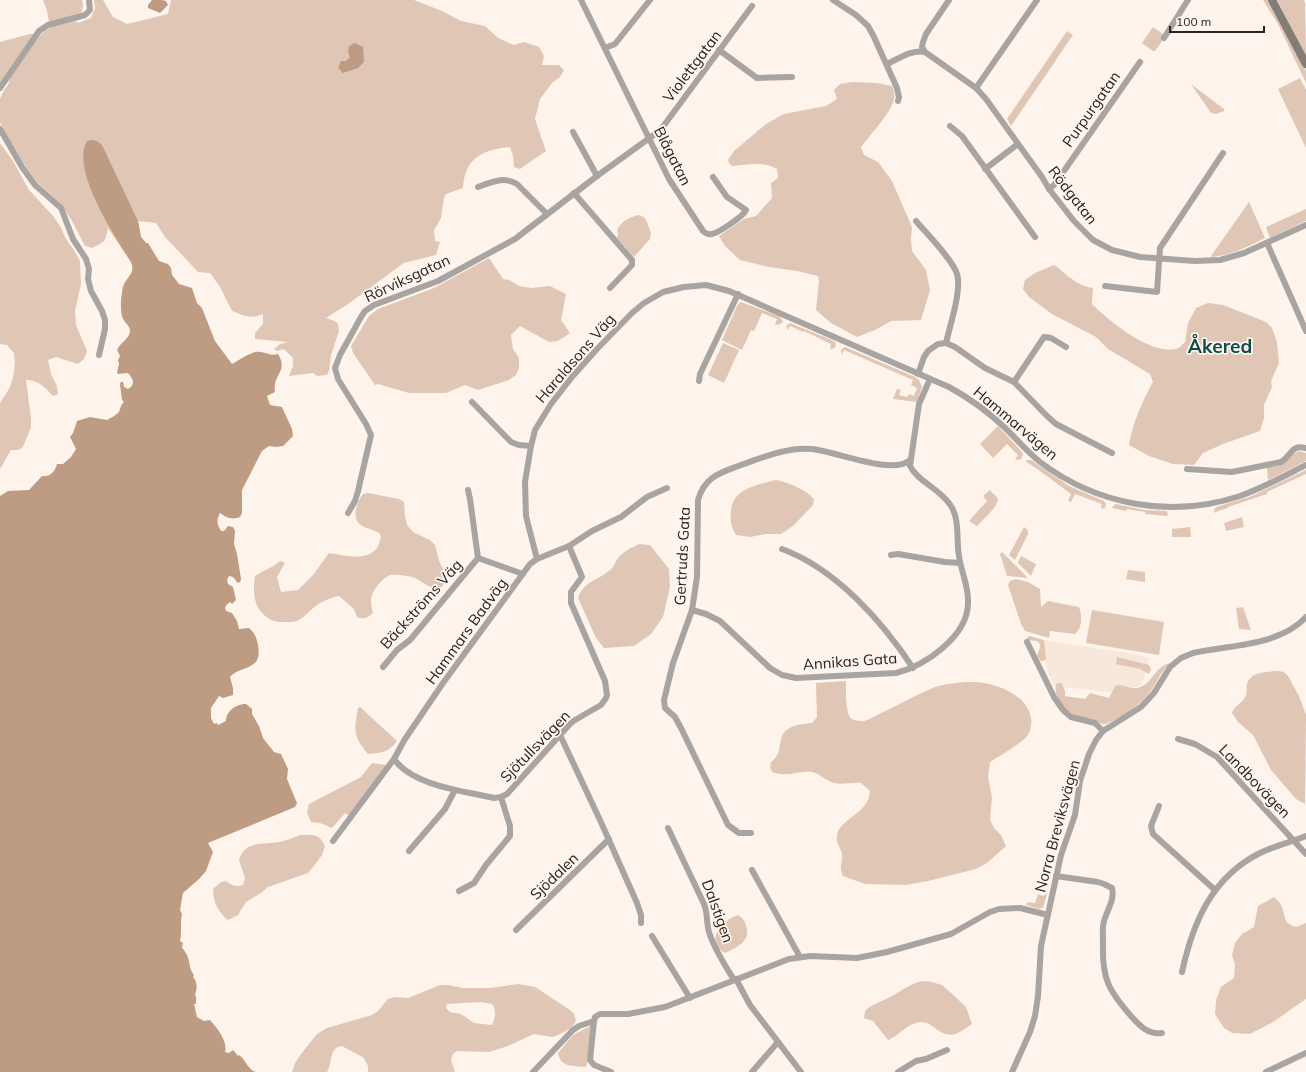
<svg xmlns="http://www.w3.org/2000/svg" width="1306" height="1072" viewBox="0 0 1306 1072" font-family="Mulish,sans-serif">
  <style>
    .built { fill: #f8e7db }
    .green { fill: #e0c6b4; fill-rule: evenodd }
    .water { fill: #be9c83 }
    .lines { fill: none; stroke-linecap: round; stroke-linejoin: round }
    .street { stroke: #a8a4a1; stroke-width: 6 }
    .secondary { stroke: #837d78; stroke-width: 8 }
    .labels { text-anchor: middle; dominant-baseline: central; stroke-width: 3.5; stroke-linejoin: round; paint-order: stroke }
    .street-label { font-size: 15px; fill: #262320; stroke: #fef4ec }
    .district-label { font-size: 19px; font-weight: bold; fill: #0b4b4b; stroke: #fef4ec }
  </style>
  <rect width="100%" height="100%" fill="#fef4ec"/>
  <path class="built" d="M1043 640 1135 654 1149 658 1145 676 1141 685 1116 693 1054 686 1047 671Z"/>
  <g class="green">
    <path d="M43 0H82L83 4 82 12 74 15 49 22 47 11Z"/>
    <path d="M94 0H103L113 17 127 24 168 14 171 0H414L442 11 461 21 485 26 498 38 514 45 524 42 539 47 544 56 542 65H559L564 70 560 77 552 83 540 99 535 119 546 151 520 169 514 167 513 156 510 147C483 150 465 157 463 188L446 194 444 198 441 218 434 230 435 241 440 242 436 255 404 263 348 304 326 318 335 321 338 324 339 331 331 355 329 371 327 375 317 376 313 373 289 376 293 366V358L284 349 277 351 274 349 280 344 288 342 255 339V333L263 324V314L254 317 245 316 232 311 220 287 210 273 198 272 165 237 156 223 138 221 141 237 146 243 131 262 108 228C105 242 106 241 92 248L85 246 72 221 61 204 36 181 22 161 8 139 0 122V99L4 90 8 85 11 76 38 37 46 30 54 26 76 21 78 23 91 18 95 8Z"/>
    <path d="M1263 0H1268L1306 71V83L1278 24Z"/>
    <path d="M1277 0H1303L1305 2 1306 57Z"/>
    <path d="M1153 27 1163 34V40L1155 51H1153L1142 43Z"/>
    <path d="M1067 31 1073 35 1011 126 1007 119Z"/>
    <path d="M30 34H34L11 67 0 84V42Z"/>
    <path d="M1300 78 1306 90V148L1278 89Z"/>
    <path d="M852 82 877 83 892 86C894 91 895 94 894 99 891 113 870 135 861 147L864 155 878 162 892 181 912 227 911 239 912 251 926 270 930 290 921 320 891 321 875 330 857 337 831 323 816 310 819 281 818 276 797 271 769 267 740 260 725 246 719 236 744 219 756 216 772 198 771 183 778 178 777 169C763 161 748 165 732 166L729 163 728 160 734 151 766 124 784 114 826 106 837 99 834 90 840 84Z"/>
    <path d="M1191 84 1224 109V111L1216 114 1211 113Z"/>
    <path d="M0 143 13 161 29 190 53 216 60 226 66 239 74 250 80 261 81 284 75 311 76 325 87 351 84 359 78 364 56 357 48 360 51 374 57 386 58 394 53 396C46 388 37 379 26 380L31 418V427L23 447 18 450H11L0 469V403L9 389 13 378 15 363 14 353 7 345 0 344Z"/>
    <path d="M1249 202 1265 238C1247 247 1232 255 1212 257L1211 256Z"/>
    <path d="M1306 209V221L1270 238 1266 227Z"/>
    <path d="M639 215 644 217 647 222 651 233 650 239 634 257 617 238 618 234 617 230C622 221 629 217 639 215Z"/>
    <path d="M489 258 503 279 509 280 519 286 531 288 550 286 566 294 561 320 570 333 558 341 549 342 520 326 511 335 513 349 519 358V368L516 375 509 380 478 390 465 385 446 393H409L378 384 375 385 353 353 351 346 369 316 378 309 434 288Z"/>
    <path d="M1054 265C1061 269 1065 275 1072 279 1078 284 1086 287 1093 288L1092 304C1109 321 1149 354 1175 349 1179 349 1182 345 1185 342L1188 323 1196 308 1208 303 1223 305 1266 322 1272 328 1277 342 1279 363 1271 381 1272 387 1264 405V418L1260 431 1223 444 1203 453 1194 465 1173 464 1149 456 1129 445C1133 422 1142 402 1153 382L1150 374 1108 349 1096 337 1052 314 1029 297 1023 289 1025 280 1035 273Z"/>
    <path d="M741 302 779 316 783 321 782 323 778 325 775 324 777 319 762 313 754 331 751 330 742 350 722 340 737 306 739 303Z"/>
    <path d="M790 323 834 341 836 344 835 348 830 349 831 344 804 331 803 332 790 326 788 330 786 326Z"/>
    <path d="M723 343 739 350 724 383 708 375Z"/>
    <path d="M845 347 915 377 919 380 922 387 917 402 893 399 897 389 901 390 899 395 907 397 909 394 914 396 917 388 911 385 913 380 844 350 842 355 841 350Z"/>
    <path d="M998 426 1022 452 1023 454 1021 459 1018 460 1015 459 1018 455 1007 444 993 458 980 444Z"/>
    <path d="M1299 451 1306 453V461L1268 480 1267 467C1290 467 1284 457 1299 451Z"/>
    <path d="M1028 460H1031L1069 486 1104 501 1106 504 1105 508 1101 509 1102 504 1075 494 1071 502 1068 501 1071 494 1040 471 1025 461Z"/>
    <path d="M1306 470V474L1267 492V494L1228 507V508L1218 511 1215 513 1214 510 1216 507 1252 496Z"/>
    <path d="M776 480C790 483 805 489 814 499L813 505 793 526 781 534H765L750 537 736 535C731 526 730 522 731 511 733 488 758 485 776 480Z"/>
    <path d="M990 490C992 493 998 497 998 500 997 507 982 521 977 526L969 521 987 501 983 496Z"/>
    <path d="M368 493 399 499 404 502 405 517 407 525 413 532 430 540 435 545 439 561 447 577 446 582 440 588C427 589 424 581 412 577 407 576 396 574 391 575 383 576 370 593 371 601 371 605 372 609 373 613 367 618 364 620 357 617L354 609 339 596C332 597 323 601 317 605 310 610 305 617 297 621 294 622 289 622 285 622 274 623 268 619 261 612 253 602 253 588 255 576 264 570 272 568 280 561L285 563 277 577 281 592 298 590 313 575 329 553C343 555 367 562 377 548 379 545 380 540 381 536L379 533C374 530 369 529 364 527 350 521 356 503 363 494Z"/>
    <path d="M1116 504 1145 510 1167 511 1168 516 1145 514V512L1127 509 1126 511 1112 508 1114 505Z"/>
    <path d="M1242 517 1244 527 1226 531 1224 523Z"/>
    <path d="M1024 527 1028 530V534L1015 560 1009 555Z"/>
    <path d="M1190 527 1191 537H1172V529Z"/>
    <path d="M639 544 650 545 669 569 670 587 663 617 651 634 634 646 604 648 596 638 578 598C584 581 597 581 610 570 614 567 615 562 618 558 624 551 631 548 639 544Z"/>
    <path d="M1002 552 1028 578 1007 576 1000 554Z"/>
    <path d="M1021 556 1036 564 1031 576 1019 564 1018 562Z"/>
    <path d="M1128 570 1145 572V582L1126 579Z"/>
    <path d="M1016 579 1028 582 1040 589 1041 607 1048 601 1079 607C1082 615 1083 627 1075 634L1050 631 1049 638 1025 631 1021 624 1008 585 1010 581Z"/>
    <path d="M1243 607 1251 630 1239 629 1236 608Z"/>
    <path d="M1092 610 1164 622 1159 655 1086 643Z"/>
    <path d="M1029 636 1044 640 1046 660 1041 661 1037 656 1040 648V644L1037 641 1028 640 1027 638Z"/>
    <path d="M1117 657 1149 665 1151 669 1149 674 1140 669 1116 664Z"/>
    <path d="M1170 663C1162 670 1158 680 1152 689 1142 705 1124 716 1106 724 1101 725 1097 721 1092 719 1088 718 1084 718 1080 717 1066 713 1053 698 1056 684L1060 683 1062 684 1065 691V696L1085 699 1090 693 1109 698 1115 686C1123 683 1132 691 1140 687 1153 683 1154 667 1170 663Z"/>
    <path d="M1278 671 1284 672 1288 676 1299 696 1306 715 1305 804 1296 799 1271 770 1253 735 1238 722 1232 713C1235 705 1240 705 1244 699 1248 694 1246 689 1247 684 1251 671 1267 672 1278 671Z"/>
    <path d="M846 681C846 689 845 715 852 719 854 720 861 722 864 721 868 720 873 717 877 715 897 706 915 695 935 687 944 684 961 682 971 682 997 681 1042 700 1029 733 1025 742 999 756 990 762L988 776 992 798 990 820 994 828 1001 835 1006 846 987 863 976 869 928 881 906 885 865 884 843 876C838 864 843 864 842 855 842 850 837 845 837 840 834 819 869 816 870 791L861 783C852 782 842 785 834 783 826 781 819 773 812 772 796 770 790 778 772 772L770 767 771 762C786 752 774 736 790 728 796 724 805 724 812 723L817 717 816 683Z"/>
    <path d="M360 707 397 741C389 752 382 753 368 754 353 736 354 731 358 708Z"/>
    <path d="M372 763 386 765 350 816 345 813 332 828 320 823 311 822 307 813 309 804 361 777Z"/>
    <path d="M301 835C314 835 319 833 325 846L322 855 317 862 308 873 268 887 261 893 246 902 238 915 228 920C218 912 213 902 213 889L221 882 226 881C232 886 236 887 243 885L245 878 239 860C245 840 262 845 279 842 286 841 294 837 301 835Z"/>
    <path d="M1038 894 1042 896 1047 894 1043 908 1039 909 1026 905 1028 902 1035 903Z"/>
    <path d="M1274 897C1277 900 1281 903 1282 907 1286 918 1283 923 1296 927L1306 923V999L1273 1022 1250 1034 1232 1033 1224 1028 1215 1014 1216 1000 1221 987 1234 978 1235 965 1232 955 1235 943 1242 934 1254 927 1258 906Z"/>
    <path d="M738 915C743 918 745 921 746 926 752 941 736 948 725 953 704 941 722 920 738 915Z"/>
    <path d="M922 981 932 982 942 985 950 992 966 1007 972 1024C958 1034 950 1040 935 1028 931 1025 927 1022 921 1022 907 1023 899 1036 888 1040L873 1021 864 1018 865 1011C872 1004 881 1002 890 997 901 991 910 984 922 981Z"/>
    <path d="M518 984 535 987 570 1010 574 1014 576 1021 571 1028 558 1035 552 1037 534 1034 508 1046 489 1052 457 1051 453 1054 451 1060 455 1072H368V1066L364 1058 342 1046C328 1048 333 1063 327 1072H292L295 1063 301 1054 317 1034 327 1028 372 1015 377 1012 388 999 395 997 408 998 440 985H448L463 988H490ZM481 1002 492 1004C497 1011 495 1018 492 1025L474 1023 461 1014 450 1012 446 1008 447 1004Z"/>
    <path d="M592 1025 587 1064 585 1067C573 1066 560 1067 558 1053L573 1035Z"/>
  </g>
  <g class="water">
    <path d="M152 0H162L166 1 168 5 160 13 148 8V5Z"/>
    <path d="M355 43 363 47 364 62 358 68 343 73 338 68 341 61H346L350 57 348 52 349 46Z"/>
    <path d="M92 140 97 141 102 145 138 221 141 237 146 243H148L159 261 168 264 171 268 172 275 179 284 192 288 197 303 202 308 215 341 232 364C239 360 248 354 255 352 263 350 271 357 278 354 289 372 272 374 275 392L267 396 270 405 282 407 292 429 293 436 283 446 276 447 269 446 262 451 242 490V513L240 517C232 520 226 518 220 513 216 520 217 524 221 531H224L228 526 233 527 235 531 234 544 237 554 241 579 240 582 238 583 233 577 229 576 227 580 228 584 233 587 236 600 232 604 230 602C226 605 224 607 226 611L232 613 237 621 239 629 249 628C254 632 257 638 258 645 263 672 240 665 230 677L233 688V695L223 698 219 696 211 708V718L214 724 217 723 218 725 226 721C226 711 236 704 246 704L252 709V714L259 726 263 738 274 752 281 754 288 769 287 779 297 803 295 807 208 843 213 852 206 871 199 879 183 893 180 910 182 914C180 923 182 932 180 941L183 943 182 948C192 958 187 966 194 975L193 977C198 983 197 988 195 995L196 997V1004H194L197 1017 204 1021 210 1020C217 1028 228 1041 225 1052L229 1053 233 1050 238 1056 239 1055C246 1060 248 1070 256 1072H0V496L8 491 29 490 42 476C50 477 55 472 57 464H63L71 457 76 449 70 437 73 433 77 421 90 417 107 420C110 418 117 415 119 412 121 407 120 406 124 402L122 400 120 384 121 382H123L124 387 128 389C136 384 133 379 128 373L118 374 117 372 119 364 118 360 120 356 117 350C120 343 128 340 130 332 131 326 123 322 122 316 120 308 121 296 123 287 126 276 136 275 131 262 115 237 70 169 87 141Z"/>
  </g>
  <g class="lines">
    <g class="street">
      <path d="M581 0 669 179 703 231C705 233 708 235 712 234 718 233 744 216 746 210L727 197 713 177"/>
      <path d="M833 0 856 15 868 26 874 37 897 88 899 97 898 101"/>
      <path d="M1164 38 1188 0"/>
      <path d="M605 48 615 44 650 0"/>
      <path d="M719 50 757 78 792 77"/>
      <path d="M925 52 922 47 923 42 926 34 949 0"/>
      <path d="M887 64C898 59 912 49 925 52L976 88 986 99 1042 177 1049 189 1074 221 1093 240 1112 250 1140 257 1195 261 1220 260 1244 253 1306 225"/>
      <path d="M0 88 39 31 48 25 85 15 90 10 89 0"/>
      <path d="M976 88 1037 0"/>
      <path d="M950 126 962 136 1035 237"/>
      <path d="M0 129 22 167 35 185 61 208 73 239 86 259 89 269 88 279 91 291 102 311 105 320V329L99 355"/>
      <path d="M573 132 597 176"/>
      <path d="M985 169 1018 144"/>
      <path d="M478 187C491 182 504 176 517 184L547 214"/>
      <path d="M1049 189 1054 185 1066 168 1140 62"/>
      <path d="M574 193 632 260V265L610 288"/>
      <path d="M916 221C926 233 953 260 957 274 962 290 950 325 946 343"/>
      <path d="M1267 243 1306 331"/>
      <path d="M1105 286 1157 292 1160 248 1223 153"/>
      <path d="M918 374 924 357 928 351 938 344 946 343 955 347 985 368 1014 382 1047 416 1056 424 1112 453"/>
      <path d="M699 381 700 374 738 294"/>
      <path d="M1014 382 1044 337 1051 338 1066 347"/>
      <path d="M472 402 511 442 519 445 531 446"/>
      <path d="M1187 469 1232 472 1281 462C1292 456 1290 444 1306 448"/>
      <path d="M348 513 355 501 358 491 371 435 366 424 338 379 335 368 340 355 361 317 365 311 374 305 438 281 515 239 597 176 655 134 662 128 752 6"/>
      <path d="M782 549C836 569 882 621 913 668"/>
      <path d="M891 555 898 554 945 562 960 563"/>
      <path d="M478 558 523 574"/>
      <path d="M537 559 526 516 525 482 531 446 535 430 551 404 572 377 597 349 632 313 644 303 663 292 684 287 706 285 729 291 949 387C969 398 986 410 1003 426 1015 437 1026 451 1040 462 1097 505 1171 519 1240 496 1263 488 1284 476 1306 465"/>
      <path d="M692 610 706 614 720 621 770 668 782 675 796 678 896 673C925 666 968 636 968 603 969 586 961 572 959 556 956 540 960 520 951 506 941 489 918 482 910 466L919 404 930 379"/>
      <path d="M1027 642 1054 697 1063 710 1071 717 1095 723 1103 731"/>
      <path d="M383 667 397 650 410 640 478 558 470 499 468 490"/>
      <path d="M560 735 600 820 637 903 641 915V923"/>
      <path d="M1178 739 1195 744 1217 757 1306 854"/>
      <path d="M394 759C413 786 464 791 494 798L501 797 507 794 570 724 575 720 601 705 606 698 607 695 605 681 571 603V592L582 577 569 546"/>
      <path d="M1159 806 1151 826 1153 834 1215 890"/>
      <path d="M668 828 704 904C708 913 706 922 709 932 714 949 725 965 734 980"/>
      <path d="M751 833H739L728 825 681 728 675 717 665 708 664 700 673 663 692 610 697 577 698 500C705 476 720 473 741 465 764 457 787 447 812 449 835 451 893 476 910 460"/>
      <path d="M333 841 394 759 405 739 443 683 530 564 537 559 569 546 592 531 621 517 647 497 667 488"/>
      <path d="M409 851 445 809 455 790"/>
      <path d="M752 870 800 957"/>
      <path d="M1056 876 1098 882 1104 884 1112 888C1115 900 1107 910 1104 921 1102 928 1103 937 1103 945 1102 979 1109 991 1131 1016 1140 1026 1148 1035 1162 1033"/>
      <path d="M459 891 474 883 486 865 510 836V826L501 797"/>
      <path d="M516 930 609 839"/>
      <path d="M652 936 690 998"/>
      <path d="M1182 972C1193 922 1212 877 1260 853 1274 846 1291 842 1306 836"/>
      <path d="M736 979 750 1005 801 1072"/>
      <path d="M533 1072 573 1030 579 1026 594 1021"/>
      <path d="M611 1072 594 1065 590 1060 594 1021 595 1017 600 1014H628L665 1007 789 959 810 956 857 958 887 952 951 934 990 912 999 909 1020 908 1048 915"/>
      <path d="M752 1072 778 1042"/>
      <path d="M898 1072 916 1061 926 1059 947 1050"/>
      <path d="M1012 1072 1030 1032 1035 1016 1038 996 1041 946 1061 855 1075 815 1080 781 1089 754 1096 740 1103 731 1141 707 1154 693 1170 667 1181 658 1193 653C1229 645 1280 646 1306 617"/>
      <path d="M1266 1072 1306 1053"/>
    </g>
    <path class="secondary" d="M1272 0 1306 64"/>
  </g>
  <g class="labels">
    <g class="street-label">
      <text transform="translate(692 66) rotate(-53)">Violettgatan</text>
      <text transform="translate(1091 109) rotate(-55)">Purpurgatan</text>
      <text transform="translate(673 156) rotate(63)">Blågatan</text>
      <text transform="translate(1073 195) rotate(52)">Rödgatan</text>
      <text transform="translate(407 278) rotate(-25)">Rörviksgatan</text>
      <text transform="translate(575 358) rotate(-49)">Haraldsons Väg</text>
      <text transform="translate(1016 423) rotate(40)">Hammarvägen</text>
      <text transform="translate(682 556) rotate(-87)">Gertruds Gata</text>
      <text transform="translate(421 604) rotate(-48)">Bäckströms Väg</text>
      <text transform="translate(466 631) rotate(-54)">Hammars Badväg</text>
      <text transform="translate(850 661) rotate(-4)">Annikas Gata</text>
      <text transform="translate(535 746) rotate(-46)">Sjötullsvägen</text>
      <text transform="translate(1255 781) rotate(46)">Landbovägen</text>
      <text transform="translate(1057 826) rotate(-75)">Norra Breviksvägen</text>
      <text transform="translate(554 876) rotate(-44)">Sjödalen</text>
      <text transform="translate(718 911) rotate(70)">Dalstigen</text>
    </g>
    <g class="district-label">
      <text x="1220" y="346">Åkered</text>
    </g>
  </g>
  <path d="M1170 26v6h94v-6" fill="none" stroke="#262320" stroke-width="2"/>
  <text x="1176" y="26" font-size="12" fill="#262320" stroke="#fef4ec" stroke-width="3" paint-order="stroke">100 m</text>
</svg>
